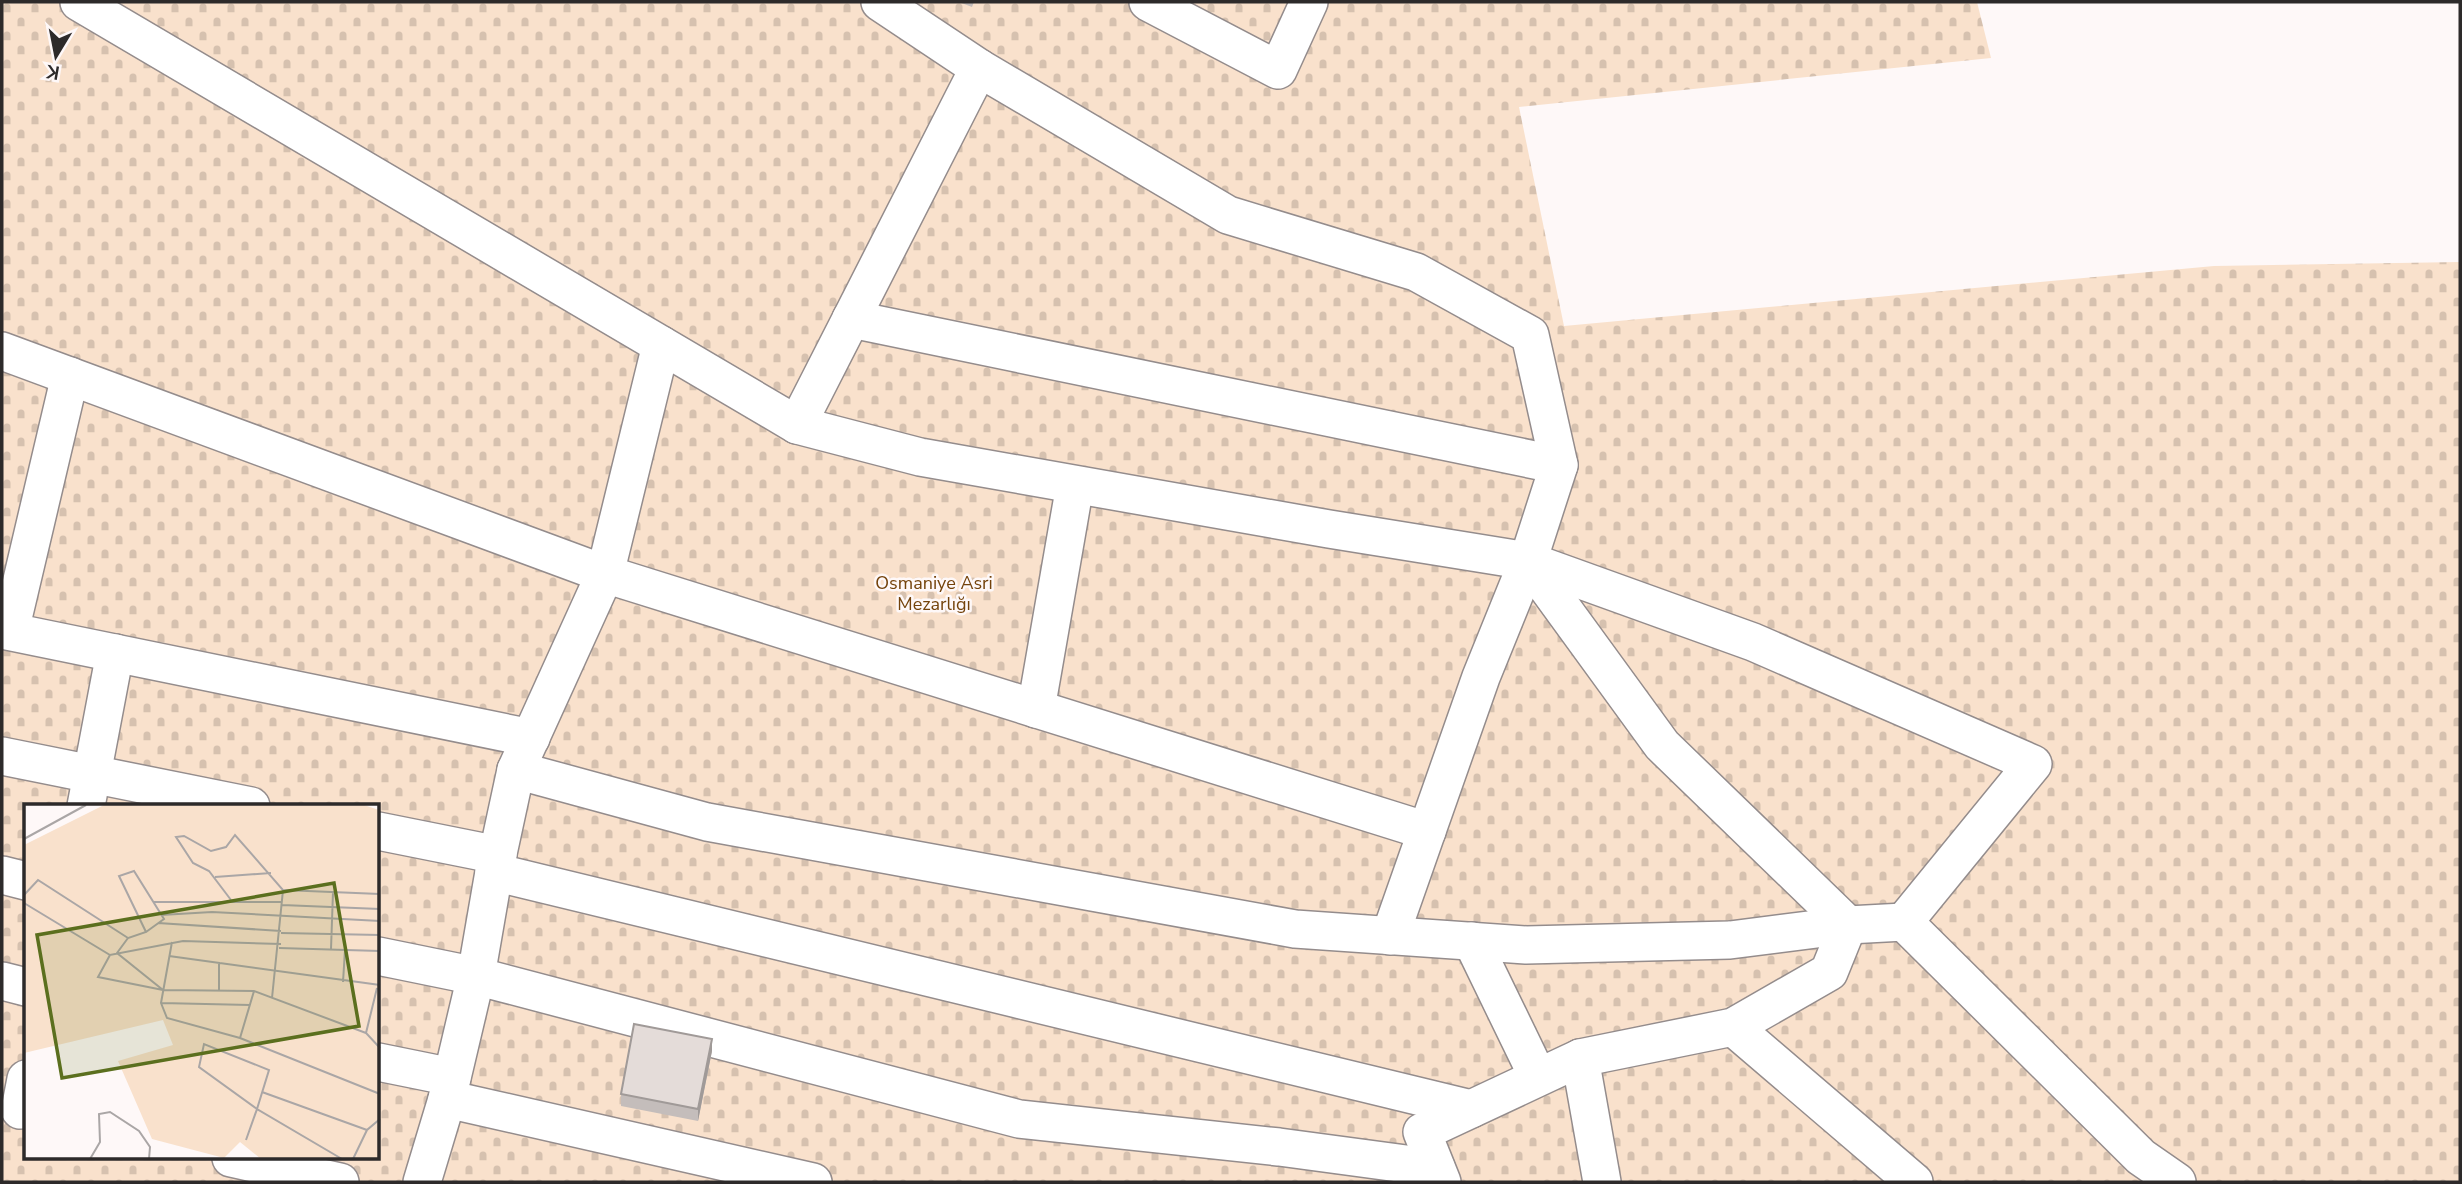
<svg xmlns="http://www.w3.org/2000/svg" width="2462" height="1184" viewBox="0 0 2462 1184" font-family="'Nunito Sans',sans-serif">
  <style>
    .cemetery { fill: url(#cemetery-stones); fill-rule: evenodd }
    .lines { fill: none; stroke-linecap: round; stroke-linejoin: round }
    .street-casing { stroke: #948c8c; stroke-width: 40 }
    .street { stroke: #fff; stroke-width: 37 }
    .wall { fill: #c4bdbb }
    .shaded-wall { fill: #a09a98 }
    .building { fill: #e4dcd9; stroke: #a09a98; stroke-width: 2 }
    .labels { text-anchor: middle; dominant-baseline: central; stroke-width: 5; stroke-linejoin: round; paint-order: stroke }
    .park-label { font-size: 18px; fill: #74430b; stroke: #fef8f8 }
    .inset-road { fill: none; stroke: #aaa6a6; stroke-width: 2 }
    .view { fill: #5b6f1e; fill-opacity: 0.15; stroke: #5b6f1e; stroke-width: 3.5 }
    .inset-edge { fill: none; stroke: #2d2a2a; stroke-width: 3.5 }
  </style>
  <defs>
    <pattern id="cemetery-stones" width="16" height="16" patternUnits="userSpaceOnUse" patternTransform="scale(1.75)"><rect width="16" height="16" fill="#f9e1cc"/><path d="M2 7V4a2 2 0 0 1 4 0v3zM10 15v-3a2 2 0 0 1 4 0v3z" fill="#d6c1af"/></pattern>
  </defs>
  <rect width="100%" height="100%" fill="#fef8f8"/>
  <path class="cemetery" d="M2 2H1977L1991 58 1519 107 1564 326 2214 266 2460 262V1182H2ZM26 806H378V1158H26Z"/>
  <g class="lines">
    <defs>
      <g id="street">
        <path d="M79 2 797 425 920 457 1329 529 1528 561 1662 745 1848 925 1829 972 1733 1027 1580 1058 1422 1132 1442 1182"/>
        <path d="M880 2 979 68"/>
        <path d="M1148 2 1278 70 1309 2"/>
        <path d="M851 319 1559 465"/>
        <path d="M2 351 605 574 1427 831"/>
        <path d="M797 425 979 68 1228 215 1416 272 1530 335 1559 465 1528 561 1481 677 1390 936"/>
        <path d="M1528 561 1753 642 2033 764 1904 922"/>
        <path d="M2 630 531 738"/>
        <path d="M10 631 70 376"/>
        <path d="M1036 709 1075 485"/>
        <path d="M2 756 251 806"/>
        <path d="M516 770 707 822 1295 929 1526 945 1730 940 1848 925 1904 922 2141 1157 2177 1182"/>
        <path d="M86 806 115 653"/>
        <path d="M378 831 498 855"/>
        <path d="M494 872 1471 1109"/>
        <path d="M2 875 26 881"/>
        <path d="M1472 941 1538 1077"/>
        <path d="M378 956 476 976 1019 1119 1279 1147 1436 1168"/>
        <path d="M2 981 26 987"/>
        <path d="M1733 1027 1914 1182"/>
        <path d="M1580 1058 1602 1182"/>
        <path d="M378 1062 452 1077"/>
        <path d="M447 1099 813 1182"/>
        <path d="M20 1110 26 1079"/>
        <path d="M231 1158 340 1182"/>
        <path d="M422 1182 447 1099 476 976 494 872 516 770 605 574 661 345"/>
      </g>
    </defs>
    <use href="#street" class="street-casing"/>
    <use href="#street" class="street"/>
  </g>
  <g class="wall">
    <path d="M959 2H974L972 7Z"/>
    <path d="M712 1051 698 1121 621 1106V1094Z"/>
  </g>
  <path class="shaded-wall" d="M712 1039V1051L698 1121V1109Z"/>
  <path class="building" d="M634 1024 712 1039 698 1109 621 1094Z"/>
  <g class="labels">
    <g class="park-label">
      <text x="934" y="583">Osmaniye Asri<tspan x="934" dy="21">Mezarlığı</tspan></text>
    </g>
  </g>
  <g transform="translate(24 804)">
    <rect width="355" height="355" fill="#fef8f8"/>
    <path d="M80 1H340L355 6V355H237L216 338 200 354 128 335 94 257 149 241 139 216 0 249V41Z" fill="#f9e1cc"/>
    <path class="inset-road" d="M0 35 62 1M191 73 247 69M259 86 356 90M0 91 14 76 104 134M207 96 185 67 169 59 152 33 160 32 187 47 202 43 211 31 259 86 248 194M129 98H258M0 99 86 151 159 137 257 140M258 101 356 105M137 111 188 108 356 117M134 119 257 127M122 128 140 115 110 67 95 72 122 128 104 134 93 149 139 186 230 187 342 229M257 129 356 131M148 138 137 199 143 214 216 234 230 187M255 144 356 147M307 145 309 88M86 151 74 173 139 186M145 152 356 181M195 158V186M319 178 321 146M353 184 342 229 356 244M137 199 226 201M216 234 356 290M238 288 343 326M222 336 233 305 175 263 180 240 245 266 233 305 318 355M66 355 76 338 75 310 86 308 115 327 126 343 125 355M329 355 343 326 356 315"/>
    <path class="view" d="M310 79 335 222 38 274 13 131Z"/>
    <rect width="355" height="355" class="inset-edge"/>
  </g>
  <rect width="2462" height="1184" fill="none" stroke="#2d2a2a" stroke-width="7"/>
  <g transform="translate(56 56) rotate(190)" stroke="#fef8f8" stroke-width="5" paint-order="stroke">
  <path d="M0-5L12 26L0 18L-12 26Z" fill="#2d2a2a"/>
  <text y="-10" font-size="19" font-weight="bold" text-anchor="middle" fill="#2d2a2a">K</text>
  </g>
</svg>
